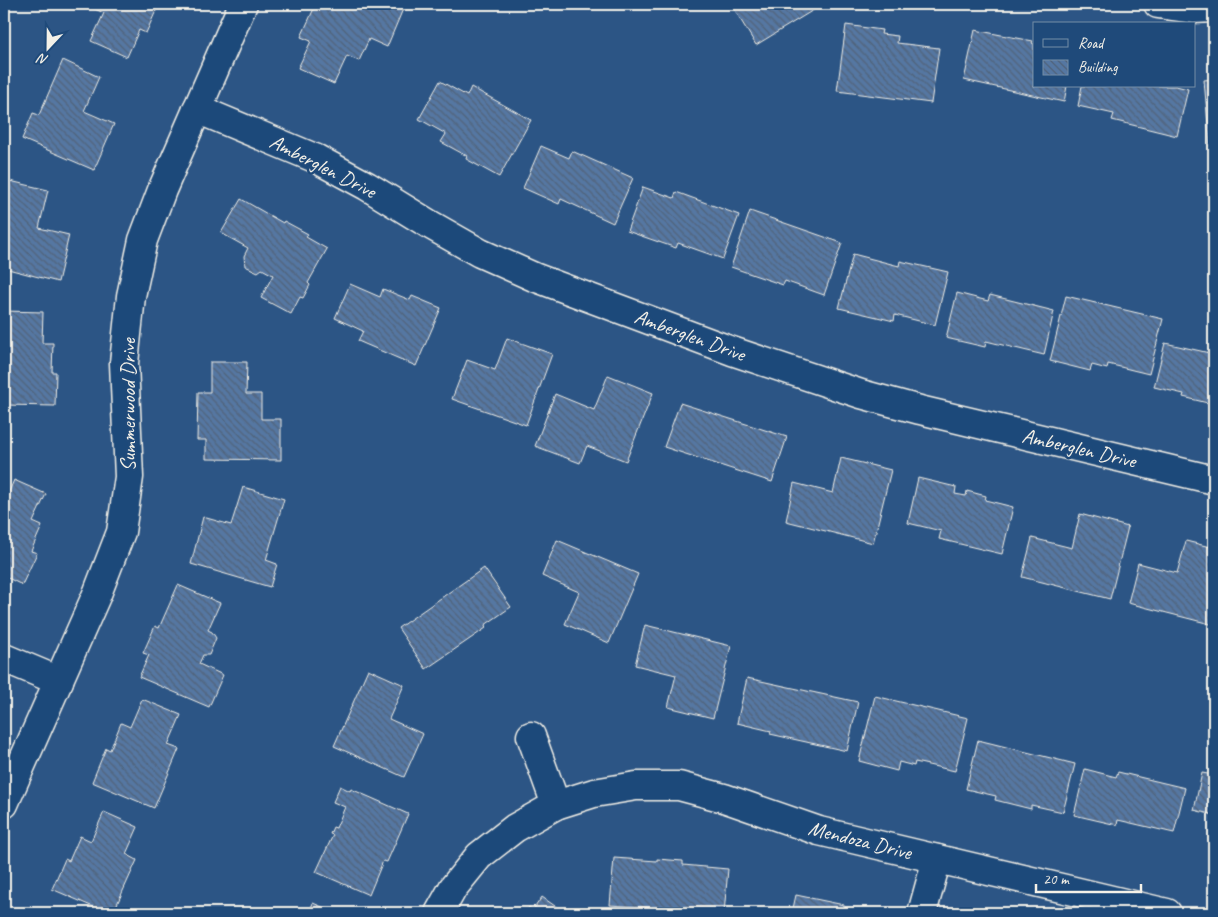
<svg xmlns="http://www.w3.org/2000/svg" width="1218" height="917" viewBox="0 0 1218 917" font-family="Caveat,sans-serif">
  <style>
    .building { fill: url(#building-back-hatch); stroke: #f4f1e8 }
    .lines { fill: none; stroke-linecap: round; stroke-linejoin: round }
    .minor-casing { stroke: #f4f1e8; stroke-width: 31 }
    .minor { stroke: #1f4a7a; stroke-width: 28 }
    .labels { text-anchor: middle; dominant-baseline: central; stroke-width: 5; stroke-linejoin: round; paint-order: stroke }
    .street-label { font-size: 21px; fill: #f4f1e8; stroke: #1f4a7a }
  </style>
  <defs>
    <pattern id="building-back-hatch" width="6" height="6" patternUnits="userSpaceOnUse" patternTransform="scale(1.25)"><rect width="6" height="6" fill="#5577a2"/><path d="M-1 5l2 2M0 0l6 6M5-1l2 2" fill="none" stroke="#506279"/></pattern>
  </defs>
  <rect width="100%" height="100%" fill="#2c5585"/>
  <filter id="ink" filterUnits="userSpaceOnUse"><feTurbulence type="fractalNoise" baseFrequency=".02" numOctaves="2"/><feDisplacementMap in="SourceGraphic" scale="10" xChannelSelector="R" yChannelSelector="G"/><feConvolveMatrix kernelMatrix="1 2 1 2 8 2 1 2 1" color-interpolation-filters="sRGB"/></filter>
  <g filter="url(#ink)">
    <g class="building">
      <path d="M92 4H159L146 33 139 30 127 57 91 41 104 13 90 7Z"/>
      <path d="M316 4H391L403 9 387 47 369 39 359 61 347 56 334 84 298 68 311 41 301 37Z"/>
      <path d="M731 4H818L820 6 756 45Z"/>
      <path d="M846 25 882 30 881 34 898 36 897 43 939 48 931 103 837 91Z"/>
      <path d="M975 30 1033 41 1032 43 1034 44V86H1067L1064 102 964 80Z"/>
      <path d="M63 60 99 77 84 111 114 124 94 170 22 139 33 113 39 115Z"/>
      <path d="M1214 79V148H1210L1204 80Z"/>
      <path d="M440 81 467 96 471 87 531 120 499 177 466 159 467 156 441 142 446 134 419 119Z"/>
      <path d="M1082 86H1176L1188 89 1177 136 1112 120 1114 114 1078 106Z"/>
      <path d="M541 146 569 158 572 151 633 178 613 223 561 199 559 204 523 188Z"/>
      <path d="M10 181 48 190 39 228 69 235 58 282 4 268V205Z"/>
      <path d="M643 187 674 198 676 192 739 215 723 259 678 243 676 248 627 231Z"/>
      <path d="M241 199 283 223 284 221 308 234 306 237 327 249 308 283 310 285 303 298 300 297 291 314 261 298 273 275 262 269 258 272 245 266 244 256 248 248 221 233Z"/>
      <path d="M750 211 842 243 824 295 785 281 783 285 731 267Z"/>
      <path d="M853 254 899 266 900 261 948 272 935 325 895 315 894 321 839 308Z"/>
      <path d="M350 284 380 297 383 289 410 300 412 296 441 308 416 366 358 341 363 331 335 318Z"/>
      <path d="M957 293 988 301 990 295 1054 311 1044 355 986 341 985 347 946 338Z"/>
      <path d="M1066 296 1163 319 1149 374 1108 364 1107 369 1092 365 1090 371 1050 361Z"/>
      <path d="M4 311 43 312 42 343H53L52 372H56L55 406 4 405Z"/>
      <path d="M507 338 552 354 526 425 452 399 467 360 495 370Z"/>
      <path d="M1165 343 1214 354V403L1213 402 1212 404 1183 397 1184 394 1154 387Z"/>
      <path d="M210 362H247L246 394H261V419H281V460L206 459V440H197L198 392H210Z"/>
      <path d="M608 375 653 393 626 461 587 446 580 463 535 446 555 394 594 410Z"/>
      <path d="M680 403 787 437 772 482 664 447Z"/>
      <path d="M841 458 891 470 873 543 786 521 794 483 833 493Z"/>
      <path d="M918 478 956 487 955 494 966 496 967 491 986 496 985 500 1013 507 1002 554 939 539 941 531 908 523Z"/>
      <path d="M14 480 46 494 33 522 42 526 31 551 37 553 22 585 4 576V503Z"/>
      <path d="M243 487 284 499 266 560 277 564 270 587 191 564 203 517 231 525Z"/>
      <path d="M1080 514 1128 527 1110 599 1022 577 1032 538 1072 548Z"/>
      <path d="M557 540 638 574 609 643 565 624 579 592 542 576Z"/>
      <path d="M1186 541 1214 548V625L1128 603 1138 563 1177 573Z"/>
      <path d="M484 568 511 607 485 625 486 628 426 669 398 628Z"/>
      <path d="M178 585 220 603 208 630 212 632 216 638 209 655H203L199 664 223 675 209 707 139 677 149 655 143 653 155 626 159 628Z"/>
      <path d="M645 625 731 646 713 718 668 707 676 675 635 665Z"/>
      <path d="M368 669 404 685 389 719 423 734 404 777 334 746Z"/>
      <path d="M747 678 858 702 847 751 770 734 771 731 737 723Z"/>
      <path d="M875 696 968 718 955 771 915 762 914 766 899 762 897 771 859 761Z"/>
      <path d="M142 699 181 715 168 745 179 749 154 808 92 782 106 748 110 750 121 723 130 727Z"/>
      <path d="M978 740 1075 764 1063 812 1031 805V809L995 800 996 796 966 789Z"/>
      <path d="M1085 769 1116 777 1118 772 1185 788 1174 833 1118 820 1117 825 1074 815Z"/>
      <path d="M1202 773 1214 775V815L1194 810Z"/>
      <path d="M340 786 350 791 351 789 408 814 387 862 383 861 369 895 316 872 333 835 330 834 333 827 336 828 345 807 333 802Z"/>
      <path d="M104 812 138 827 126 854 137 860 113 913H107L52 889 65 859 69 861 80 836 91 841Z"/>
      <path d="M614 858 657 861V859L683 861V865L728 869 724 913H678V910L610 905Z"/>
      <path d="M796 895 844 905 842 913H792Z"/>
      <path d="M542 897 565 913H524L529 907 533 910Z"/>
      <path d="M313 903 336 913H309Z"/>
    </g>
    <g class="lines">
      <defs>
        <g id="minor">
          <path d="M1158 4 1193 9 1214 8"/>
          <path d="M197 109 317 159 367 186 429 224 480 253 534 277 732 351 861 394 920 410 1214 480"/>
          <path d="M4 658 59 681"/>
          <path d="M531 736 556 805"/>
          <path d="M4 804 97 594 121 532 129 477 124 363 131 296 143 240 162 190 243 4"/>
          <path d="M439 913 453 888 479 856 515 828 556 805 594 793 636 786H679L724 798 819 831 1167 913"/>
          <path d="M922 913 937 859"/>
        </g>
      </defs>
      <use href="#minor" class="minor-casing"/>
      <use href="#minor" class="minor"/>
    </g>
  </g>
  <g class="labels">
    <g class="street-label">
      <text transform="translate(323 166) rotate(27)">Amberglen Drive</text>
      <text transform="translate(690 335) rotate(20)">Amberglen Drive</text>
      <text transform="translate(128 405) rotate(-90)">Summerwood Drive</text>
      <text transform="translate(1079 448) rotate(13)">Amberglen Drive</text>
      <text transform="translate(860 840) rotate(14)">Mendoza Drive</text>
    </g>
  </g>
  <rect width="1218" height="917" fill="none" stroke="#1f4a7a" stroke-width="20"/>
  <rect x="10" y="10" width="1198" height="897" fill="none" stroke="#f4f1e8" stroke-width="2" filter="url(#ink)"/>
  <rect x="1033" y="22" width="162" height="65" fill="#1f4a7a" stroke="#748da6"/>
  <rect x="1043" y="39" width="25" height="8" fill="#1f4a7a" stroke="#748da6"/>
  <text x="1078" y="48" font-size="15" fill="#f4f1e8">Road</text>
  <rect x="1043" y="60" width="25" height="15" fill="url(#building-back-hatch)" stroke="#748da6"/>
  <text x="1078" y="72" font-size="15" fill="#f4f1e8">Building</text>
  <g transform="translate(48 48) rotate(202)" stroke="#1f4a7a" stroke-width="4" paint-order="stroke">
  <path d="M0-4L9 19L0 12L-9 19Z" fill="#f4f1e8"/>
  <text y="-8" font-size="14" font-weight="bold" text-anchor="middle" fill="#f4f1e8">N</text>
  </g>
  <path d="M1036 884v8h105v-8" fill="none" stroke="#f4f1e8" stroke-width="2.5"/>
  <text x="1043" y="884" font-size="15" fill="#f4f1e8" stroke="#1f4a7a" stroke-width="4" paint-order="stroke">20 m</text>
</svg>
